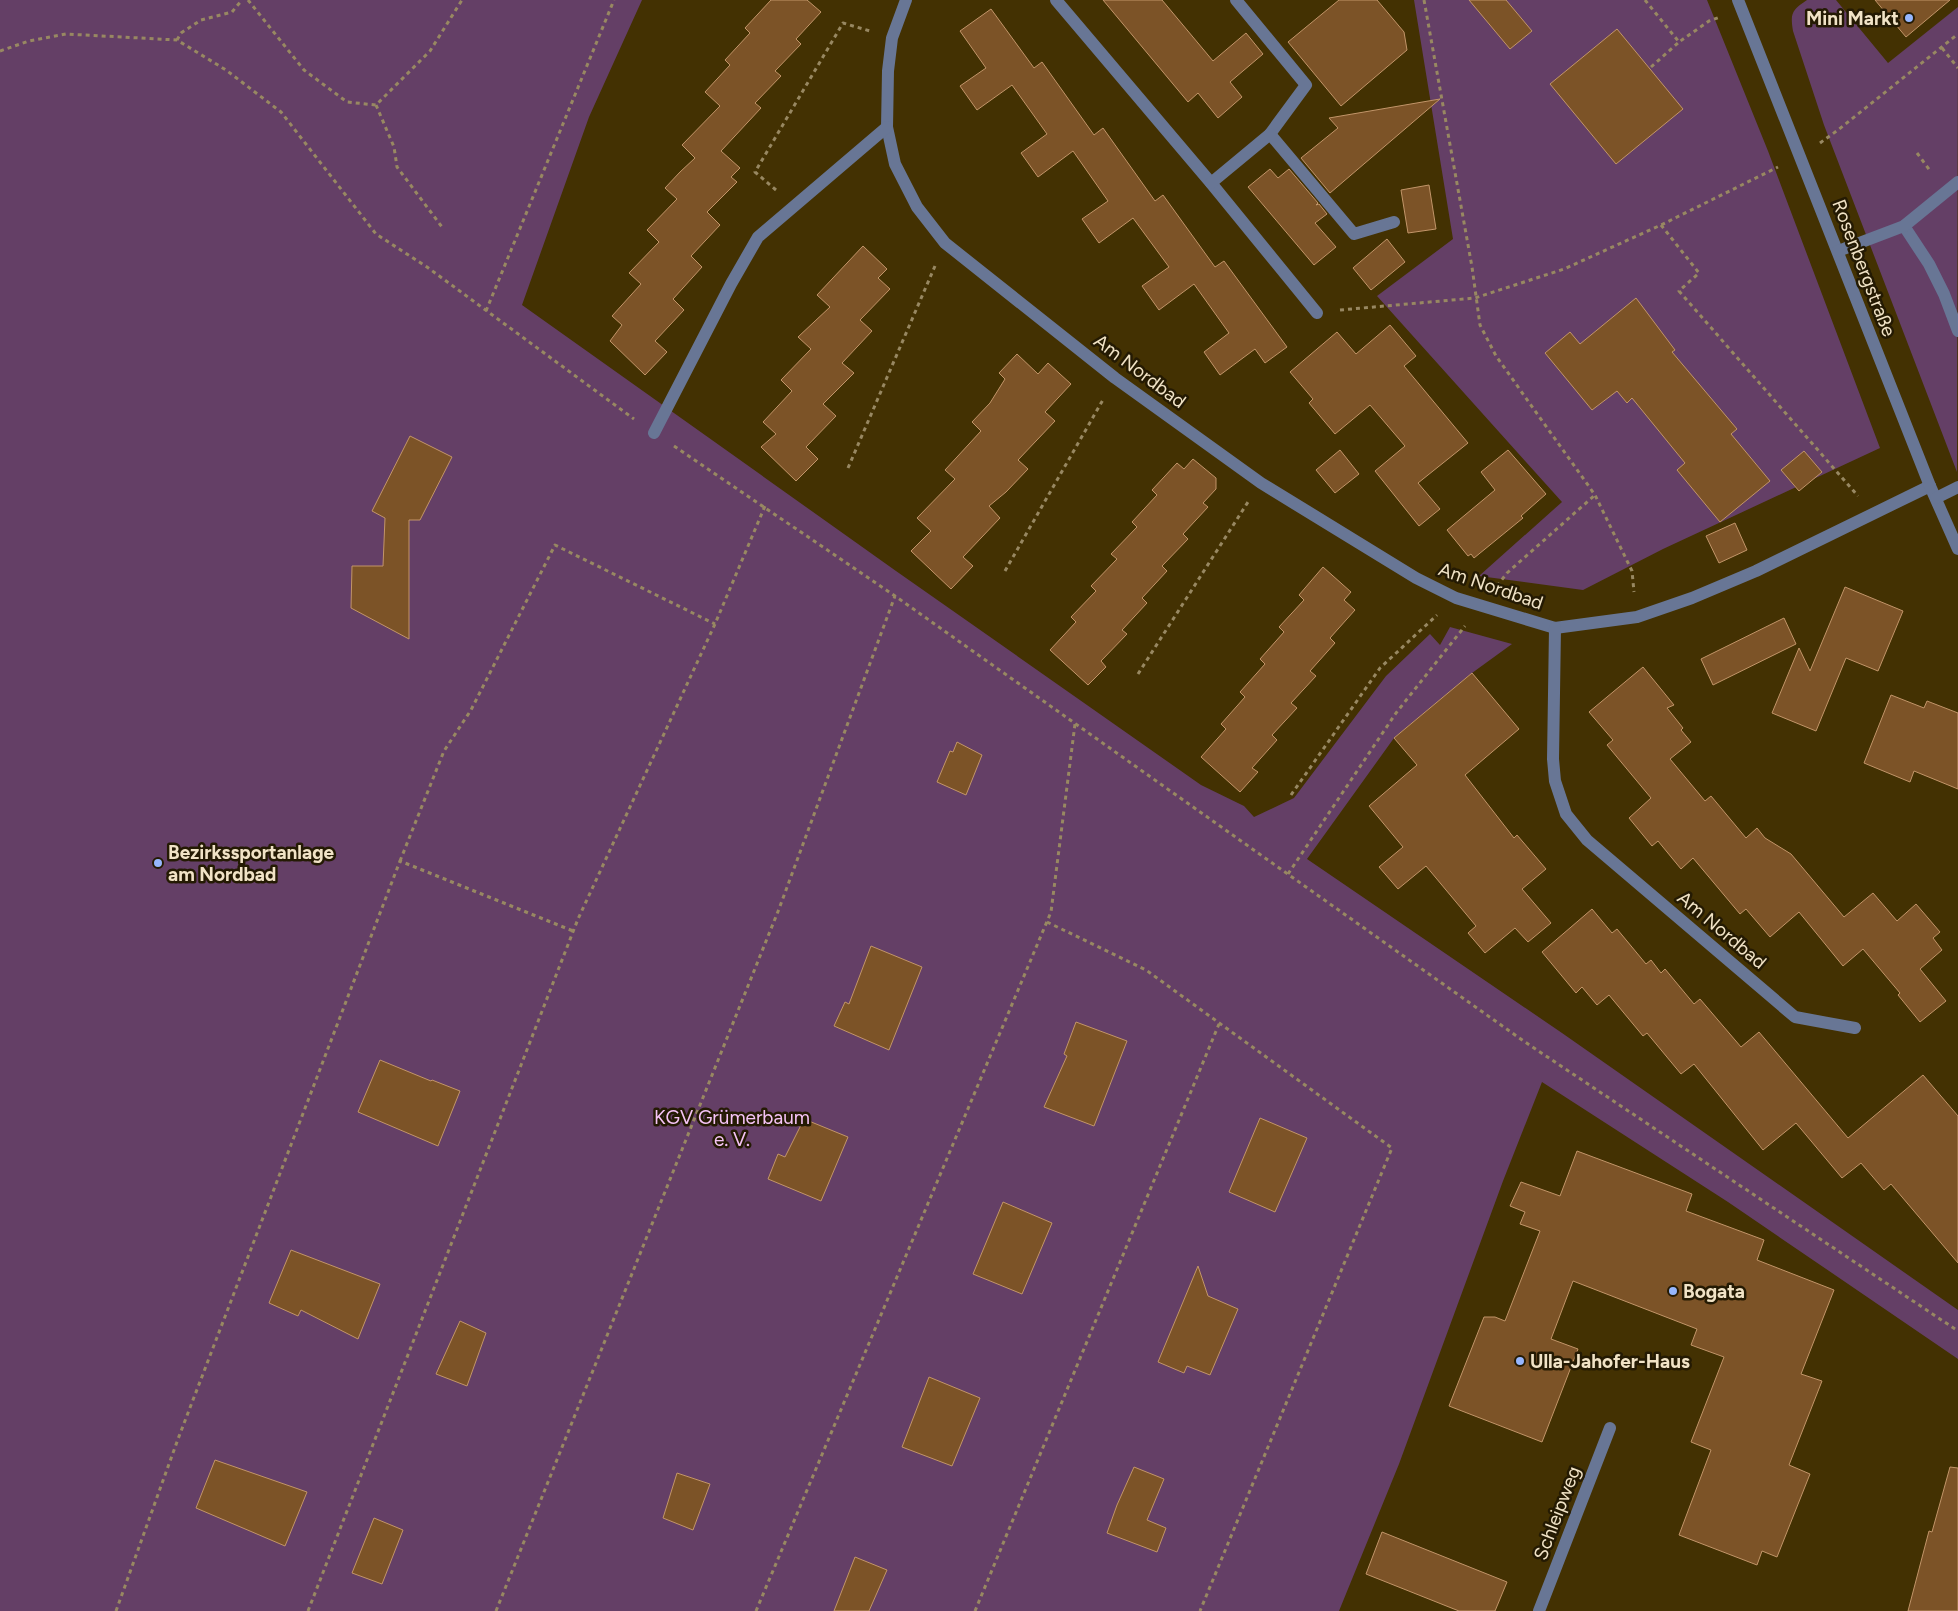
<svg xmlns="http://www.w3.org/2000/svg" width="1958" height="1611" viewBox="0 0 1958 1611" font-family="Figtree,sans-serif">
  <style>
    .green { fill: #643f66 }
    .building { fill: #7c5327; stroke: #c29569 }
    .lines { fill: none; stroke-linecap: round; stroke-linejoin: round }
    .path { stroke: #988862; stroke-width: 3; stroke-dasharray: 4 4; stroke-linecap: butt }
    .minor { stroke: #687695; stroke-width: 12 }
    .poi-dot { fill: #96b6fd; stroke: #241a03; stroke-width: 2 }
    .labels { text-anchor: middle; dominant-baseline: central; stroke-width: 5; stroke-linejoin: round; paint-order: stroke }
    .poi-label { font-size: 19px; font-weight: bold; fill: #f1e3c6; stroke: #241a03; text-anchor: start }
    .street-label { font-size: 19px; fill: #f1e3c6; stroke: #241a03 }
    .park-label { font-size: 19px; fill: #f6c4f7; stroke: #241a03 }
  </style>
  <rect width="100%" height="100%" fill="#433102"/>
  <g class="green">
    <path d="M0 0H642L589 117 522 305 896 571 1201 785 1244 806 1254 817 1294 798 1386 676 1430 634 1440 645 1450 627 1512 644 1472 673 1394 738 1307 859 1562 1033 1958 1310V1359L1728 1202 1542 1082 1503 1181 1399 1464 1339 1611H0Z"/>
    <path d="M1414 0H1707L1768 151 1880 448 1663 549 1583 590 1479 576 1562 502 1377 296 1453 239Z"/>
    <path d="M1807 0H1836L1888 63 1958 7 1957 472 1824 125 1793 31C1790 13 1792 10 1807 0Z"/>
  </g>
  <g class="building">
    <path d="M771 0H807L821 12 796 39 801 44 775 71 781 76 755 103 761 108 721 151 740 168 731 177 737 182 707 212 720 225 691 256 702 267 673 299 684 310 655 341 667 352 645 375 610 341 622 325 612 316 641 284 629 273 659 242 647 230 677 199 665 188 680 172 695 158 682 145 720 106 705 92 730 65 725 60 750 33 745 28Z"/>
    <path d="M1103 0H1162L1213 61 1246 33 1263 54 1230 82 1242 97 1218 118 1198 93 1188 102Z"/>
    <path d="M1339 0H1377L1404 32 1407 50 1341 106 1288 42Z"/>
    <path d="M1469 0H1506L1532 31 1510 49Z"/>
    <path d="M1875 0H1950L1906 37Z"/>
    <path d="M991 9 1034 68 1042 62 1094 135 1103 128 1155 201 1163 195 1215 267 1224 261 1287 347 1265 363 1255 349 1220 375 1204 352 1229 333 1194 284 1159 310 1142 286 1169 267 1133 218 1099 243 1082 219 1108 201 1073 151 1038 177 1021 153 1047 134 1012 85 977 110 960 86 986 68 960 31Z"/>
    <path d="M1617 29 1683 109 1616 164 1550 84Z"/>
    <path d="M1440 99 1330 193 1301 158 1338 128 1329 118Z"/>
    <path d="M1270 169 1278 178 1289 169 1318 203 1316 205 1319 204 1327 214 1315 223 1336 247 1314 265 1248 187Z"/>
    <path d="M1429 185 1436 229 1408 233 1401 190Z"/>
    <path d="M1387 239 1405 262 1371 290 1353 268Z"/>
    <path d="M863 246 887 269 878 278 890 289 860 320 872 331 842 363 854 373 823 404 836 416 806 447 818 459 796 481 761 447 776 434 763 422 792 391 781 380 811 349 798 337 830 307 817 295Z"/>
    <path d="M1636 298 1675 350 1672 352 1737 429 1731 434 1770 481 1720 522 1677 470 1685 463 1632 398 1627 403 1617 391 1592 410 1545 353 1570 332 1580 344Z"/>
    <path d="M1390 325 1416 356 1404 366 1468 443 1418 483 1440 509 1419 526 1375 471 1405 446 1370 405 1335 434 1309 403 1313 399 1290 372 1337 332 1356 354Z"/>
    <path d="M1017 354 1038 374 1048 363 1071 384 1045 412 1055 421 1018 460 1028 469 1006 492 989 506 1000 518 963 557 973 566 951 589 911 551 931 531 917 518 955 479 945 470 981 431 972 422 990 403 1005 379 999 373Z"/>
    <path d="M410 436 452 457 420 520H409V639L351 608 352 566H383L385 518 372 511Z"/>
    <path d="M1340 450 1359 474 1335 493 1316 470Z"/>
    <path d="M1508 450 1546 494 1521 516 1523 518 1474 558 1471 554 1468 556 1447 530 1495 490 1481 472Z"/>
    <path d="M1804 451 1822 472 1799 491 1781 470Z"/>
    <path d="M1193 459 1216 478V489L1203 503 1208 507 1183 534 1188 539 1162 566 1167 571 1142 598 1147 603 1122 630 1127 634 1101 661 1106 667 1088 685 1050 650 1076 622 1071 617 1096 591 1091 586 1117 559 1111 554 1137 527 1132 522 1157 495 1152 490 1177 463 1184 469Z"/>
    <path d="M1735 523 1747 550 1719 563 1706 536Z"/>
    <path d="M1323 567 1351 592 1344 600 1355 610 1330 638 1335 643 1310 671 1316 676 1291 703 1297 708 1272 735 1277 740 1252 768 1258 772 1240 792 1201 757 1226 729 1221 724 1245 697 1240 692 1265 664 1260 659 1284 632 1279 627 1304 600 1299 595Z"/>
    <path d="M1845 587 1903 611 1878 671 1846 658 1816 731 1772 713 1799 648 1810 671Z"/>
    <path d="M1784 618 1796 644 1713 685 1701 659Z"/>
    <path d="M1643 667 1674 705 1667 708 1683 728 1681 730 1691 742 1670 759 1705 801 1711 796 1746 838 1757 828 1765 838 1791 854 1844 917 1873 893 1897 921 1916 904 1940 932 1933 938 1942 950 1920 969 1946 1001 1920 1022 1898 995 1900 993 1863 949 1843 966 1799 912 1770 937 1746 909 1740 914 1693 858 1681 869 1658 841 1652 846 1629 818 1651 798 1607 745 1613 740 1589 712Z"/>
    <path d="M1472 673 1519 729 1465 775 1514 838 1517 835 1546 869 1522 889 1551 923 1528 942 1515 928 1485 953 1468 933 1476 926 1426 866 1398 889 1379 867 1403 847 1369 806 1417 765 1394 738Z"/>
    <path d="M1891 695 1924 708 1927 701 1958 713V789L1914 771 1910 782 1864 763Z"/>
    <path d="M957 742 982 755 966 795 937 782 950 751 953 752Z"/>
    <path d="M1592 909 1612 933 1617 929 1646 964 1651 960 1661 973 1665 969 1694 1004 1700 999 1741 1047 1759 1032 1848 1138 1923 1075 1958 1116V1263L1891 1184 1884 1190 1861 1163 1842 1178 1796 1123 1763 1150 1694 1064 1681 1074 1647 1033 1643 1036 1609 995 1597 1005 1582 987 1576 993 1542 952Z"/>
    <path d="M871 946 922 967 889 1050 834 1026 845 1002 849 1004Z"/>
    <path d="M1076 1022 1127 1041 1094 1126 1044 1107 1067 1056 1064 1054Z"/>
    <path d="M380 1060 431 1081 432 1080 460 1091 438 1146 358 1112Z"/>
    <path d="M1260 1118 1307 1138 1275 1212 1229 1192Z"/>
    <path d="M804 1119 848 1137 821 1201 768 1179 778 1154 785 1157Z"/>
    <path d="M1577 1151 1692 1194 1686 1211 1764 1240 1757 1260 1834 1290 1801 1374 1822 1381 1789 1465 1810 1474 1777 1557 1762 1551 1757 1565 1679 1535 1711 1450 1691 1442 1724 1357 1691 1345 1697 1329 1573 1281 1551 1339 1578 1349 1542 1442 1449 1406 1484 1317H1495L1505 1321 1540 1231 1520 1224 1525 1212 1510 1206 1521 1182 1560 1196Z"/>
    <path d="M1003 1202 1052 1223 1022 1294 973 1274Z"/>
    <path d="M291 1250 380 1284 358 1339 301 1310 298 1316 269 1303Z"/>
    <path d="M1198 1266 1208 1296 1238 1309 1210 1375 1187 1366 1184 1373 1158 1362Z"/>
    <path d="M460 1321 486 1333 467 1386 436 1374Z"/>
    <path d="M929 1377 980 1398 952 1466 902 1447Z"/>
    <path d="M215 1460 307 1492 285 1546 196 1508Z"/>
    <path d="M1134 1467 1164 1479 1147 1520 1166 1528 1157 1552 1107 1533 1117 1505Z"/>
    <path d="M1950 1467 1958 1468V1611H1908L1929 1531 1932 1532Z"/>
    <path d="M677 1473 710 1484 693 1530 663 1518Z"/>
    <path d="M374 1518 403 1530 382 1584 352 1573Z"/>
    <path d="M1382 1532 1507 1582 1495 1611H1459L1366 1574Z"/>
    <path d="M855 1557 887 1570 869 1611H834Z"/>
  </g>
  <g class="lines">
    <g class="path">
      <path d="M248 0 304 70 347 102 376 105 430 51 462 0"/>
      <path d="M1424 0 1472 267 1480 325 1496 356 1595 495 1632 571 1634 592"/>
      <path d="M1645 0 1679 42 1709 21 1720 17"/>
      <path d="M177 40 181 33 201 20 232 12 242 0"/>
      <path d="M1942 48 1958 68"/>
      <path d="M0 51 29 41 66 34 177 40 226 70 281 112 376 234 427 267 634 419"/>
      <path d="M1651 67 1679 42"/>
      <path d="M376 105 394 147 397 167 442 227"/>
      <path d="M1820 143 1838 130 1958 34"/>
      <path d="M1917 153 1931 172"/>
      <path d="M776 190 755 172 843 23 870 31"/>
      <path d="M1661 225 1699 273 1679 291 1858 496"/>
      <path d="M1340 310 1475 298 1564 269 1661 225 1778 167"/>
      <path d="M486 311 614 0"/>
      <path d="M674 446 895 596 1525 1042 1958 1331"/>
      <path d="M848 468 935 266"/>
      <path d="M1005 571 1104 398"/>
      <path d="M1497 586 1507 573 1595 495"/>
      <path d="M1138 674 1248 502"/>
      <path d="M1291 795 1380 668 1437 615"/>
      <path d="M400 861 444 751 471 710 555 545 715 624"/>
      <path d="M1288 874 1396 713 1465 626"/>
      <path d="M1047 922 1146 970 1392 1148 1200 1611"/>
      <path d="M116 1611 178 1439 400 861 573 931"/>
      <path d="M308 1611 578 919 715 624 765 506"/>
      <path d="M496 1611 779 909 895 596"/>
      <path d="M756 1611 1051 912 1075 724"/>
      <path d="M975 1611 1219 1024"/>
    </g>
    <g class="minor">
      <path d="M906 0 892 38 888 71 887 127 895 164 917 207 945 243 1115 378 1261 483 1416 578 1456 598 1555 628 1637 617 1692 598 1756 571 1930 486"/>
      <path d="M1056 0 1211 183 1317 313"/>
      <path d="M1236 0 1306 85 1270 134"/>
      <path d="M1738 0 1930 486 1958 549"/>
      <path d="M1211 183 1270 134 1354 234 1394 222"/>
      <path d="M1904 226 1929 264 1944 294 1958 331"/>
      <path d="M1838 251 1904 226 1958 182"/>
      <path d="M654 433 731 284 758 237 887 127"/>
      <path d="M1936 498 1958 487"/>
      <path d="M1555 628 1553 759 1555 781 1566 814 1587 840 1795 1017 1855 1028"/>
      <path d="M1539 1611 1610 1428"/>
    </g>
  </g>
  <g class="poi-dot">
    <circle cx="1909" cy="18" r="5"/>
    <circle cx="158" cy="863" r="5"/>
    <circle cx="1673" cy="1291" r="5"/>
    <circle cx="1520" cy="1361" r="5"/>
  </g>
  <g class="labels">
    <g class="poi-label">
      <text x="1899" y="18" text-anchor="end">Mini Markt</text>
      <text x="168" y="852">Bezirkssportanlage<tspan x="168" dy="22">am Nordbad</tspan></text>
      <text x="1683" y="1291">Bogata</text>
      <text x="1530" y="1361">Ulla-Jahofer-Haus</text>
    </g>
    <g class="street-label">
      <text transform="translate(1864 268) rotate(69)">Rosenbergstraße</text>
      <text transform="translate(1140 371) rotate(37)">Am Nordbad</text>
      <text transform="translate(1491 586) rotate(19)">Am Nordbad</text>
      <text transform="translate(1722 930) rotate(40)">Am Nordbad</text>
      <text transform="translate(1557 1513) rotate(-69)">Schleipweg</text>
    </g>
    <g class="park-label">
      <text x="732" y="1117">KGV Grümerbaum<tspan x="732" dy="22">e. V.</tspan></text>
    </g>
  </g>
</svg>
